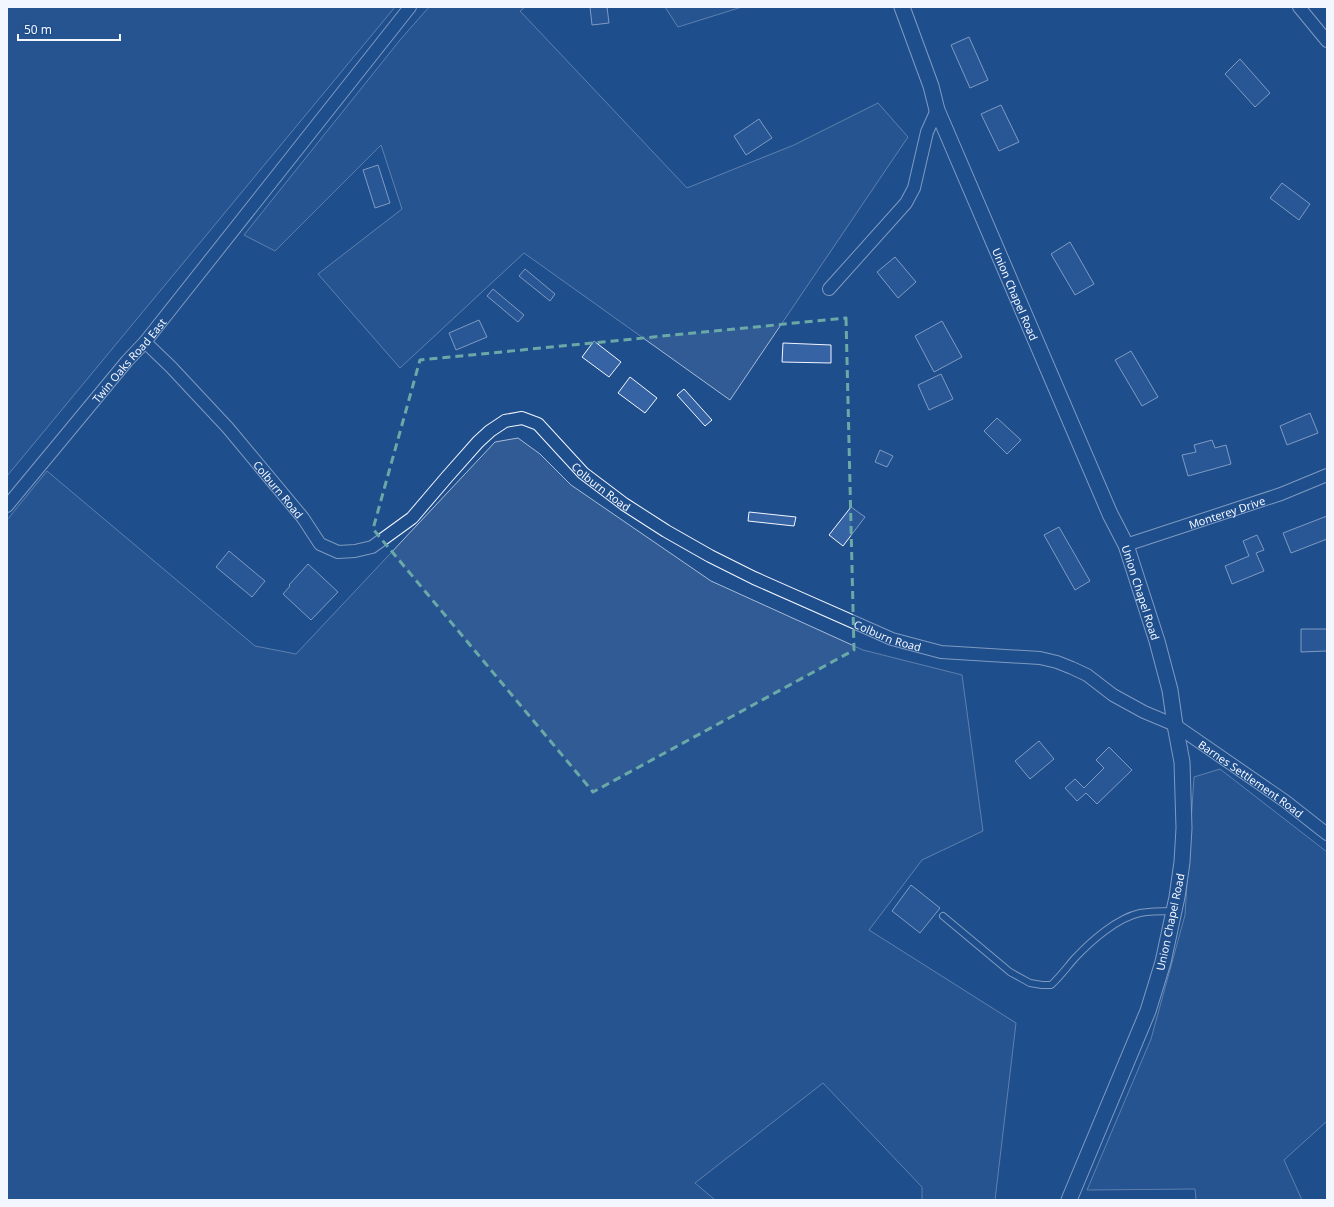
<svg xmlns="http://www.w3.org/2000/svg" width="1334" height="1207" viewBox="0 0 1334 1207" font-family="'Noto Sans',sans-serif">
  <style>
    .green { fill: #305b95; stroke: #a8bbd7 }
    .building { fill: #3563a3; stroke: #f2f6ff }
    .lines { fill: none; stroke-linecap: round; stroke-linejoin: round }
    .service-casing { stroke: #f2f6ff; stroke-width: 8 }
    .minor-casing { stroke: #f2f6ff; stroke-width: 14 }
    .tertiary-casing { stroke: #f2f6ff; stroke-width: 17 }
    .service { stroke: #1f4e8c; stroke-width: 6 }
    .minor { stroke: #1f4e8c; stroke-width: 12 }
    .tertiary { stroke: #1f4e8c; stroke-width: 15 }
    .marked { fill: none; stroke: #6aa9a8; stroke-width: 3; stroke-dasharray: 8 5; stroke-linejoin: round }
    .labels { text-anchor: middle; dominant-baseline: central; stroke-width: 3; stroke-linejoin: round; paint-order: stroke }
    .street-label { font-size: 11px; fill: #f2f6ff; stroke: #1f4e8c }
  </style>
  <rect width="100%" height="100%" fill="#1f4e8c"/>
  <g class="green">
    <path d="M7 7H395L7 476Z"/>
    <path d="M429 7H525L520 11 687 188 794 145 878 103 908 137 730 400 524 253 400 368 318 274 402 209 381 145 275 251 244 235 400 40Z"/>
    <path d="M665 7H742L678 27Z"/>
    <path d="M518 438 540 454 571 485 711 581 863 650 962 675 983 831 922 860 869 930 1016 1023 995 1200H922V1187L823 1083 695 1183 715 1200H7V520L47 471 255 646 296 654 495 442Z"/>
    <path d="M1220 769 1327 852V1121L1284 1160 1302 1200H1196L1195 1189 1087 1190 1151 1039 1185 915 1194 777Z"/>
  </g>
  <g class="building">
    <path d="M590 7H607L609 23 592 25Z"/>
    <path d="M969 37 988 80 970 88 951 45Z"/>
    <path d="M1240 59 1270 93 1255 107 1225 74Z"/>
    <path d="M1001 105 1019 142 999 151 981 114Z"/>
    <path d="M759 119 772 138 746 155 734 136Z"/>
    <path d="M378 165 390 203 375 208 363 170Z"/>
    <path d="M1282 183 1310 204 1299 220 1270 198Z"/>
    <path d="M1070 242 1094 284 1075 295 1051 254Z"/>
    <path d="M895 257 916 282 898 298 877 272Z"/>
    <path d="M525 269 555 294 550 301 519 276Z"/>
    <path d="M493 289 524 315 518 322 487 296Z"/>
    <path d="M479 320 487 337 456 350 449 333Z"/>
    <path d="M942 321 962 357 934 372 915 336Z"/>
    <path d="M594 341 621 362 609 377 582 357Z"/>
    <path d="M783 343 831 345V363L782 362Z"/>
    <path d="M1131 351 1158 397 1142 406 1115 360Z"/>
    <path d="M941 374 953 399 929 410 918 385Z"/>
    <path d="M630 377 657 398 645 413 618 393Z"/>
    <path d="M684 389 712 420 705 426 677 395Z"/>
    <path d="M1310 413 1318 433 1287 445 1280 426Z"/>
    <path d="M997 418 1021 440 1007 454 984 431Z"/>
    <path d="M1212 440 1215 448 1226 445 1231 464 1188 476 1182 455 1196 452 1194 445Z"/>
    <path d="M880 450 893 456 887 467 875 462Z"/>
    <path d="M851 507 865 517 843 546 829 535Z"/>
    <path d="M749 512 796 517 794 526 748 521Z"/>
    <path d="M1327 516V539L1291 553 1283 533Z"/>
    <path d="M1059 527 1090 581 1075 590 1044 535Z"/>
    <path d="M1257 535 1264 550 1256 553 1264 571 1232 584 1225 566 1249 556 1243 541Z"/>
    <path d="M229 551 265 581 252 597 216 567Z"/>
    <path d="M308 564 338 592 311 620 283 594 290 586 289 585Z"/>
    <path d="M1301 629H1327V651L1301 652Z"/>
    <path d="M1039 741 1054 759 1030 779 1015 761Z"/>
    <path d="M1109 747 1132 770 1097 804 1086 793 1077 801 1065 788 1075 779 1084 788 1104 768 1096 760Z"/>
    <path d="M911 885 940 908 920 933 892 911Z"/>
  </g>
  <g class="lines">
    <defs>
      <path id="service" d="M943 916 1010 972 1030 983 1042 985H1051C1060 977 1067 967 1075 958 1091 941 1117 918 1140 913 1151 911 1163 911 1174 911"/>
      <g id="minor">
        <path d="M1299 7 1327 41"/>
        <path d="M829 289 906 203 914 188 927 132 937 110"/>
        <path id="s1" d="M145 342 171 367 228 428 303 518 320 544 338 552 355 551 372 547 412 518 447 477 478 442 490 431 505 421 522 418 538 424 583 473 624 504 666 531 710 556 754 578 892 639 941 652 1040 658 1057 662 1072 668 1087 675 1113 695 1144 712 1175 725 1285 801 1327 834"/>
        <path id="s2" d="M7 506 127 361 145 342 410 7"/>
        <path id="s3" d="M1126 545 1281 494 1327 475"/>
      </g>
      <g id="tertiary">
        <path id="s4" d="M902 7 931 86 937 110 1110 514 1126 545 1157 641 1170 690 1175 725 1182 762 1184 828 1182 862 1177 897 1163 962 1148 1011 1069 1200"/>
      </g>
    </defs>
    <use href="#service" class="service-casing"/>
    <use href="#minor" class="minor-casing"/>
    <use href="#tertiary" class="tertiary-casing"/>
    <use href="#service" class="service"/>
    <use href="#minor" class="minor"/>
    <use href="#tertiary" class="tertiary"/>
  </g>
  <path d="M0 0H1334V1207H0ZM846 318 854 650 593 792 373 529 420 360Z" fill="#1f4e8c" fill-opacity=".55" fill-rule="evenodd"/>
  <path class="marked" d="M846 318 854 650 593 792 373 529 420 360Z"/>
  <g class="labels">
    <g class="street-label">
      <text stroke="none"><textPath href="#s4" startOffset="309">Union Chapel Road</textPath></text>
      <text stroke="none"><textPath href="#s2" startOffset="190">Twin Oaks Road East</textPath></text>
      <text stroke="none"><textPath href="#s1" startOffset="630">Colburn Road</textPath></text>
      <text stroke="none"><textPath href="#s1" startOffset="199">Colburn Road</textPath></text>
      <text stroke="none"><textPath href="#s3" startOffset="106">Monterey Drive</textPath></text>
      <text stroke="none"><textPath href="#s4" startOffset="633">Union Chapel Road</textPath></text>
      <text stroke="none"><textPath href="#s1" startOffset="954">Colburn Road</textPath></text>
      <text stroke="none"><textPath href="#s1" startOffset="1354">Barnes Settlement Road</textPath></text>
      <text transform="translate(1170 922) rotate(-78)">Union Chapel Road</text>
    </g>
  </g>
  <rect width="1334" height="1207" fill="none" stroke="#f2f6ff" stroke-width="16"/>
  <path d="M18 34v6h102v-6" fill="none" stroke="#f2f6ff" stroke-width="2"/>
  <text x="24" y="34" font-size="12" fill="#f2f6ff" stroke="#1f4e8c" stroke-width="3" paint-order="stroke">50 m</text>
</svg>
